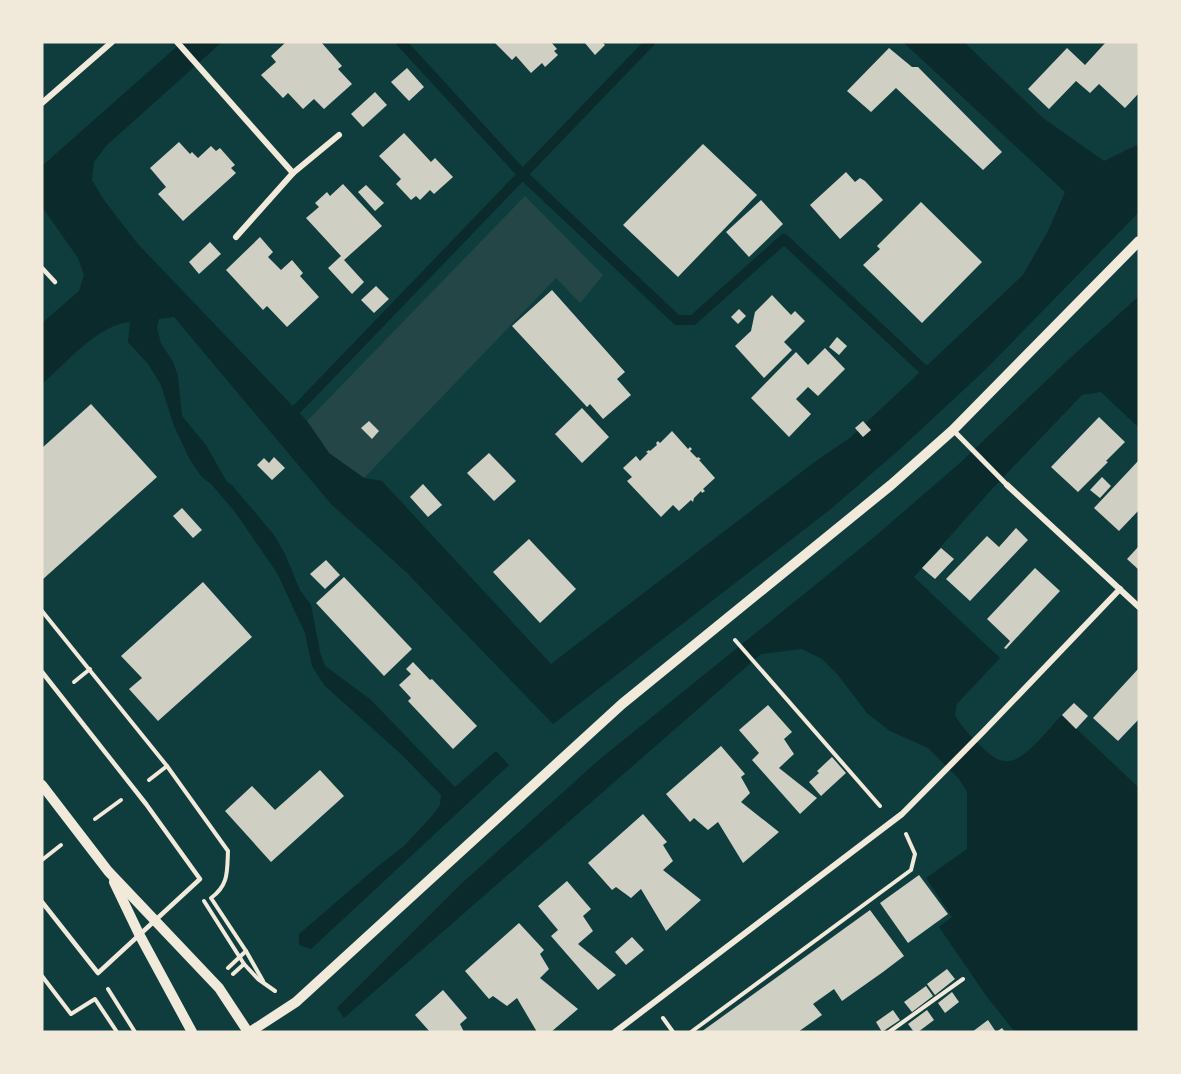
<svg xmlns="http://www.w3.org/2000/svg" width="1181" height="1074" viewBox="0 0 1181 1074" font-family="Lato,sans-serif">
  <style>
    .green { fill: #244646 }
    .water { fill: #0a2a2b }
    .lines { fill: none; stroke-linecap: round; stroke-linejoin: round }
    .stream { stroke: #0a2a2b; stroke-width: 10 }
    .building { fill: #cfcfc3 }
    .path { stroke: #f1e9da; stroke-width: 4 }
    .service { stroke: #f1e9da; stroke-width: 4.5 }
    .pedestrian { stroke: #f1e9da; stroke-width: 5 }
    .minor { stroke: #f1e9da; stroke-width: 6 }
    .tertiary { stroke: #f1e9da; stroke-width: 10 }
  </style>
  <rect width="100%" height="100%" fill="#0f3d3e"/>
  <path class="green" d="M525 196 603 275 580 303 556 278 364 478 329 453 307 421Z"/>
  <g class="water">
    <path d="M182 42H222L107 145 94 162 92 180 104 200 137 243 307 421 329 453 364 478 382 481 551 664 816 461 851 437 1023 275 1048 231 1065 192 903 42H964L1043 118 1104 161 1139 144V212L986 369 900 449 832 508 553 724 406 572 331 504 174 317 159 319 157 328 161 343 173 362 178 376 182 416 206 445 227 482 232 485 274 535 285 554 300 590 311 605 320 652 325 666 370 699 455 787 496 751 509 765 311 949 299 945V934L377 867 404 846 432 816 440 805 441 795 403 756 324 685 312 666 305 633 277 573 235 512 212 485 201 476 189 458 174 426 161 385 148 364 128 342 130 322C99 324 65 364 42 384V323L79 291 84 275 78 258 42 207V166Z"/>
    <path d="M1139 296V428L1101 392 1082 395 991 490 914 577 1000 658 957 704 955 715C962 728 972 737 982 747 989 754 999 763 1010 761 1027 758 1049 728 1062 715L1139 788V1032H1015L987 997 939 927 952 917 926 878 967 849V792L959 779 928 748 890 731 867 713 838 675 822 659 802 649 761 654 344 1018 337 1008 461 884 600 759 872 539 961 462 1068 360Z"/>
  </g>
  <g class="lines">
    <g class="stream">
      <path d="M401 42 523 175 677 320H693L784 239 923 369"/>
      <path d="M296 410 650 42"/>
    </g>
  </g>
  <g class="building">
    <path d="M286 42H321L342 66 338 69 352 84 324 109 314 99 303 109 288 93 283 98 261 75 276 62 271 56Z"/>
    <path d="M494 42H551L557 49 554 51 558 55 545 67 542 63 531 73 516 56 512 60Z"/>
    <path d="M584 42H602L605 45 595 55Z"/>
    <path d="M1106 42H1139V93L1125 108 1099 84 1090 93 1076 81 1049 109 1028 89 1067 48 1085 65Z"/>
    <path d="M889 48 912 67H918L1002 152 983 170 896 88 871 112 847 91Z"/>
    <path d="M407 68 424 87 409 101 391 82Z"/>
    <path d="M375 92 387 105 363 127 351 114Z"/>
    <path d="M404 133 431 162 435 158 453 177 434 194 430 190 420 200 416 196 411 200 396 184 401 179 379 156Z"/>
    <path d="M179 142 190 154 192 152 198 158 211 146 216 151 220 148 235 165 231 168 236 173 183 221 158 194 166 187 150 168Z"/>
    <path d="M703 144 757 195 678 277 623 225Z"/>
    <path d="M846 172 855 182 860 178 865 181 883 200 840 239 810 205Z"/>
    <path d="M343 184 382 226 344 260 364 282 352 294 328 268 341 256 306 218 319 207 315 203 327 192 330 196Z"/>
    <path d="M366 185 384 203 375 211 358 192Z"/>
    <path d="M761 200 783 224 749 257 726 232Z"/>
    <path d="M921 202 982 262 922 323 863 265 880 249 877 246Z"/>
    <path d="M260 237 273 252 268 257 281 270 292 260 303 273 300 276 319 297 287 327 267 306 263 310 226 270Z"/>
    <path d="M210 242 221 254 199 274 189 262Z"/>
    <path d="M376 286 389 299 374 313 361 300Z"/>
    <path d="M552 290 625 372 617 379 631 395 603 419 590 404 587 407 512 326Z"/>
    <path d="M772 295 791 315 795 311 805 321 784 342 792 350 764 378 735 346 751 331 755 312Z"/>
    <path d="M739 309 746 316 738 324 731 317Z"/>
    <path d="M837 337 847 346 839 355 829 347Z"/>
    <path d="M825 348 845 369 818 396 808 387 796 399 811 414 789 437 751 398 796 352 808 365Z"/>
    <path d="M91 404 157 477 42 580V448Z"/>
    <path d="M582 408 609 437 582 463 555 434Z"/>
    <path d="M1099 417 1125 442 1106 461 1108 462 1078 492 1051 467Z"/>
    <path d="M369 421 379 431 372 439 361 428Z"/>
    <path d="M863 421 871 430 863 437 855 428Z"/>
    <path d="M672 431 688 449 690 447 692 449 690 451 697 458 698 457 701 459 699 460 715 478 703 489 705 491 702 493 701 491 694 498 693 502 691 500 679 511 673 505 661 517 627 481 632 477 623 468 636 456 640 461 648 453 646 452 649 450 650 451 657 445 656 443 658 441 660 443Z"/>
    <path d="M489 453 516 481 494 501 467 473Z"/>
    <path d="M274 457 285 468 272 480 257 465 264 458 269 463Z"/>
    <path d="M1139 460V510L1119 531 1094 508Z"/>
    <path d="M1102 477 1111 486 1100 498 1090 490Z"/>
    <path d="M423 484 442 505 428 517 410 497Z"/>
    <path d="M182 508 202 530 193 538 173 516Z"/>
    <path d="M1016 528 1028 540 970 601 946 579 987 536 999 547Z"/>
    <path d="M529 539 576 589 540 623 493 572Z"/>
    <path d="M1139 546V570L1127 559Z"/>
    <path d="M941 548 954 559 935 579 922 568Z"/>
    <path d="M326 560 340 575 325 589 310 574Z"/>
    <path d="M1035 568 1060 591 1006 649 1004 648 1010 641 987 619Z"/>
    <path d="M344 577 412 649 384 676 316 603Z"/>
    <path d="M203 582 252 637 158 721 129 689 142 678 121 656Z"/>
    <path d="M413 662 430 680 432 679 477 726 453 749 408 701 411 698 399 685 411 674 406 669Z"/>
    <path d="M1139 668V719L1118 741 1093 718Z"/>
    <path d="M1074 703 1088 716 1076 729 1062 715Z"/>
    <path d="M768 705 792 732 784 739 794 754 779 768 817 798 800 814 752 760 759 753 739 730Z"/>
    <path d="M721 746 745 774 741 777 750 793 741 802 779 832 743 863 718 822 708 830 694 818 690 822 666 794Z"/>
    <path d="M832 757 846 773 821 796 809 782 819 773 817 771Z"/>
    <path d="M320 770 344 796 271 862 225 811 252 786 275 810Z"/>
    <path d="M643 814 667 842 663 845 673 861 663 870 701 900 666 931 641 889 631 898 616 887 612 890 588 863Z"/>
    <path d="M919 875 948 914 908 943 880 903Z"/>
    <path d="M567 881 591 909 583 916 593 931 578 944 616 975 598 990 551 936 558 930 538 906Z"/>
    <path d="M870 910 904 956 883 972 842 1001 834 989 813 1004 822 1015 798 1032H701Z"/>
    <path d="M519 923 544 950 540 954 549 969 540 978 578 1009 551 1032H537L517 998 507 1006 493 996 489 999 465 971Z"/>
    <path d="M632 937 644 950 626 965 615 952Z"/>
    <path d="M947 969 955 979 935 995 927 984Z"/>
    <path d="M926 986 933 996 912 1012 904 1002Z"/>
    <path d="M443 990 467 1018 460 1024 464 1032H430L415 1015Z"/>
    <path d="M952 992 959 1002 945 1013 938 1003Z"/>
    <path d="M893 1010 900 1020 882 1032 876 1022Z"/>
    <path d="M927 1010 934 1020 918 1032H914L908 1024Z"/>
    <path d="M988 1020 996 1032 1002 1028 1005 1032H972Z"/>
  </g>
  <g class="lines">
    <g class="path">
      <path d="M42 611 167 766 228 851C227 871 229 885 211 898L246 951 228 968"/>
      <path d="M735 640 880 806"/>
      <path d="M74 682 90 669"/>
      <path d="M149 780 167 766"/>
      <path d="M95 819 121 800"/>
      <path d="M42 860 61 845"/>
      <path d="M204 901 244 964"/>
      <path d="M246 951 263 981"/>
      <path d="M233 974 244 964 258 979 275 991"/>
      <path d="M42 976 71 1014 95 999 117 1032"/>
      <path d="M108 989 135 1032"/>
      <path d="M663 1018 673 1032"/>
      <path d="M691 1032 911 870 915 854 906 834"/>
      <path d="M889 1032 963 979"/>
    </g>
    <g class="service">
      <path d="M42 268 55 282"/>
      <path d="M42 672 146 804 200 879 98 973 42 902"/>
    </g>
    <path class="pedestrian" d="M953 430 1007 485"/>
    <g class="minor">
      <path d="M177 42 293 173 236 237"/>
      <path d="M42 103 112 42"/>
      <path d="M293 173 339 135"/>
      <path d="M1007 485 1139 607"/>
      <path d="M615 1032 902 814 983 732 1120 589"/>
    </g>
    <g class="tertiary">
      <path d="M42 785 108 871 219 988 248 1032"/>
      <path d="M114 882 139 934 192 1032"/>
      <path d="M250 1032 296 1002 622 704 891 485 953 430 1139 241"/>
    </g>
  </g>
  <rect width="1181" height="1074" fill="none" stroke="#f1e9da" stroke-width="87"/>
</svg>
